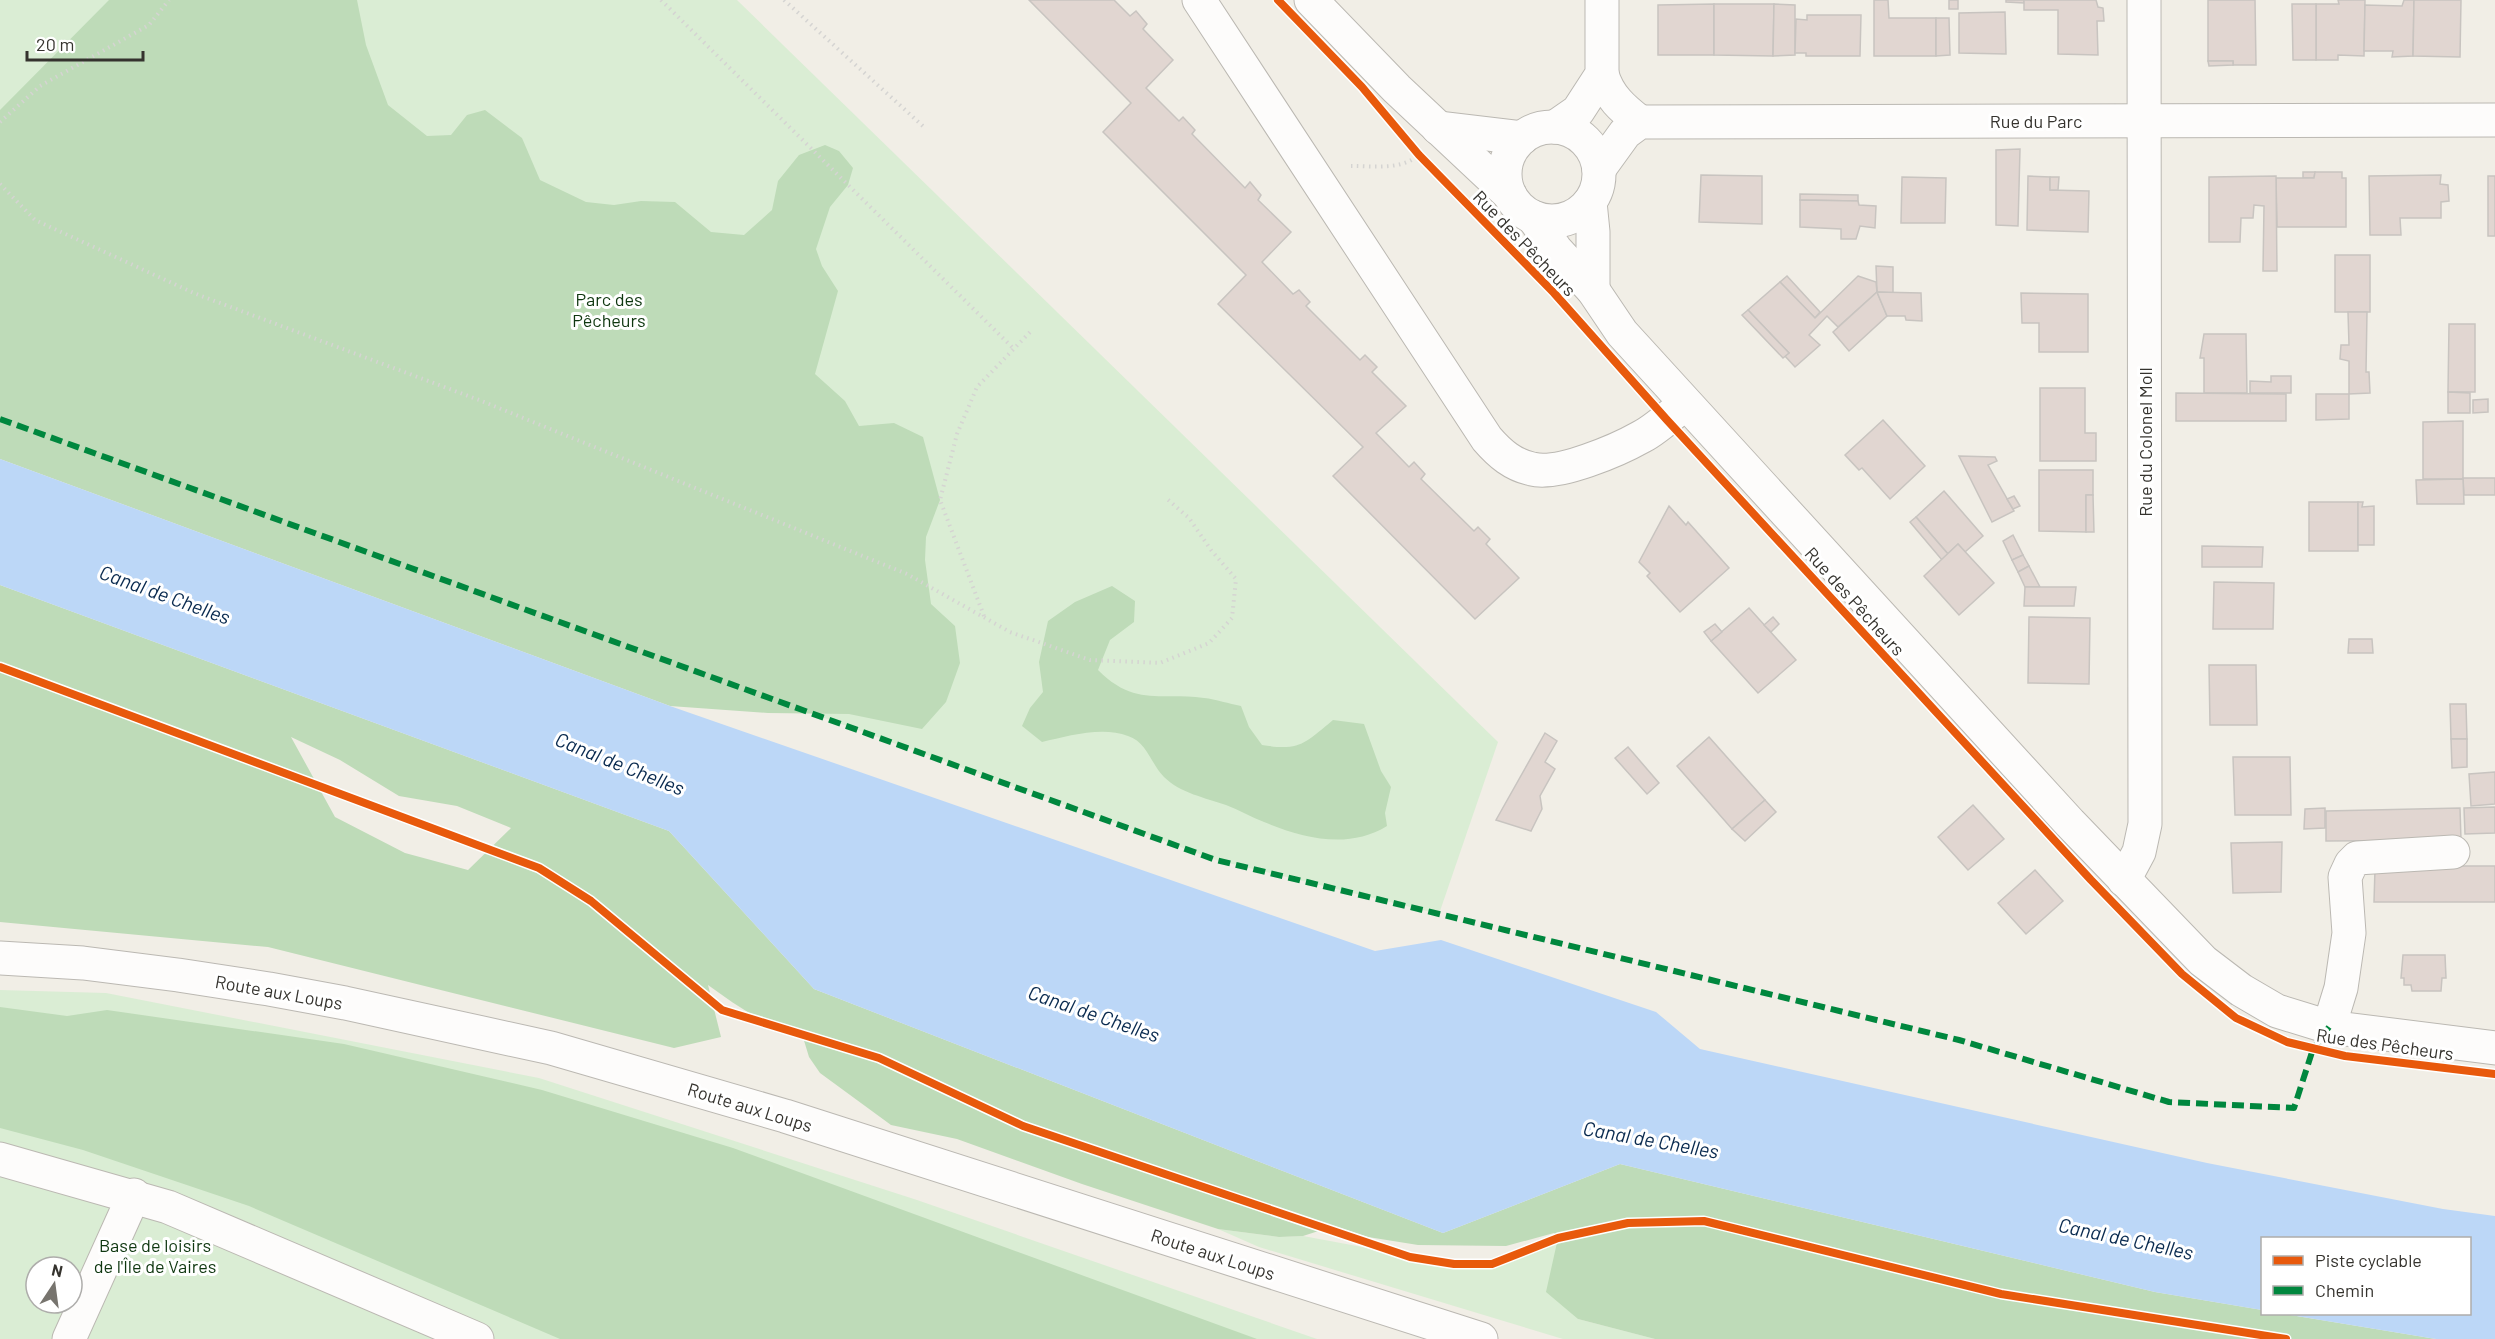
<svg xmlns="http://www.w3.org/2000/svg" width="2495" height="1339" viewBox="0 0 2495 1339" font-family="Barlow,sans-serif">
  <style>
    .green { fill: #daedd4; fill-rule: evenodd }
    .forest { fill: #bedbb8; fill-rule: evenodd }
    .water { fill: #bcd7f7 }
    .building { fill: #e1d6d1; stroke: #c8c4c0; stroke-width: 1.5 }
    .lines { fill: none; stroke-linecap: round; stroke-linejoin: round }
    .minor-casing { stroke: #bbb8b2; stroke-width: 35 }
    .path { stroke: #d5d4d2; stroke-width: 4; stroke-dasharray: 1.5 4.5; stroke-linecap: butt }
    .minor { stroke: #fdfcfb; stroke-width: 33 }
    .quiet { stroke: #00873e; stroke-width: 6; stroke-dasharray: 12 6; stroke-linecap: butt }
    .cycleway-casing { stroke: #fff; stroke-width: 11 }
    .cycleway { stroke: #e8590c; stroke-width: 8 }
    .labels { text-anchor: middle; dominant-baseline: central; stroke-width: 6; stroke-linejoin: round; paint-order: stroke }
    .street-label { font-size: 18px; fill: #35332e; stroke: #fff }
    .park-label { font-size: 18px; fill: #0f3710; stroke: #fff }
    .water-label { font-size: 20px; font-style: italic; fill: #092a4f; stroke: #fff }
  </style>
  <rect width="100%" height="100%" fill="#f1eee6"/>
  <g class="green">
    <path d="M0 0H737L1498 742 1439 914 1216 860 0 419Z"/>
    <path d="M0 990 106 993 539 1078 917 1200 1317 1339H0ZM36 1267H72V1303H36Z"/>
    <path d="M1218 1229 1279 1237 1303 1236 1454 1264H1492L1558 1238 1578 1319 1655 1339H1563L1259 1247Z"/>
  </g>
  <g class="forest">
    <path d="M109 0H357L366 45 388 105 427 136 451 135 467 115 485 110 522 138 540 180 586 202 614 205 641 201 675 202 711 232 744 235 772 210 778 181 799 155 825 145 839 151 853 168 848 185 830 207 816 249 822 266 838 291 815 374 845 401 859 426 894 423 923 437 940 500 926 537 925 560 931 604 955 626 960 663 946 702 922 729 849 714 768 713 670 706 0 459V110Z"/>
    <path d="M0 585 669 831 814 989 1443 1233 1620 1164 2155 1292 2262 1310V1314H2284L2436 1339H1655L1578 1319 1546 1292 1558 1238 1554 1233 1506 1246 1418 1245 1368 1237 1334 1226 1303 1236 1279 1237 1218 1229 1082 1184 957 1139 891 1125 820 1073 809 1057 802 1034C766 1027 737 1006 708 985L721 1037 674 1048 268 947 0 922ZM291 737 340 760 399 796 457 806 511 828 468 870 405 853 335 817Z"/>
    <path d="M1112 586 1135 601 1134 622 1110 640 1098 670C1135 707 1160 692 1204 698 1216 699 1229 704 1241 706L1249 727 1262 745C1300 751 1304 744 1333 720L1364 724 1381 771 1391 787 1385 813 1387 826C1348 850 1303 838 1264 822 1251 817 1239 810 1226 805 1206 798 1180 793 1164 777 1151 764 1147 742 1128 736 1102 726 1068 736 1042 742L1022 726 1030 708 1043 692 1039 662 1048 621 1075 602Z"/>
    <path d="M0 1007 67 1016 107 1010 344 1044 542 1090 733 1148 1257 1339H560L249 1206 83 1150 0 1128Z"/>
  </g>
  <path class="water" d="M0 459 670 706 1375 951 1441 940 1656 1012 1700 1049 2207 1163 2443 1209 2495 1216V1339H2436L2284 1314H2470V1238H2262V1310L2155 1292 1620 1164 1443 1233 814 989 669 831 0 585Z"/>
  <g class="building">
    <path d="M1029 0H1114L1130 16 1136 11 1147 24 1143 29 1173 60 1146 88 1179 121 1183 117 1195 130 1192 134 1245 188 1250 182 1261 195 1258 200 1291 232 1262 262 1293 294 1299 290 1310 302 1306 306 1360 360 1365 355 1377 367 1372 372 1406 406 1376 433 1409 467 1414 462 1425 474 1421 479 1474 531 1478 527 1490 539 1486 544 1519 578 1475 619 1333 476 1363 447 1218 304 1246 275 1103 132 1131 103Z"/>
    <path d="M1874 0H1888L1889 18H1936V56H1874Z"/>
    <rect x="1949" y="0" width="9" height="9"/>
    <path d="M2006 0H2024V3L2006 2Z"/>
    <path d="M2024 0H2096L2098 7 2103 8 2104 21H2097L2098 55 2058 54V10H2024Z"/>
    <path d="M2208 0H2255L2256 65H2233V61H2208Z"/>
    <path d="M2338 0H2365L2364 56 2338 55V60H2316V4H2339Z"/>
    <path d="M2404 0H2414L2413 56 2392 57 2393 51H2364L2365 5 2402 6Z"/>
    <path d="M2414 0H2461L2460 57 2413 56Z"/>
    <path d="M1714 4V55H1658V5Z"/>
    <path d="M1714 4H1774L1773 56 1714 55Z"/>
    <path d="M1774 4 1795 5V55L1773 56Z"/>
    <path d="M2292 4H2316V60H2293Z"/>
    <path d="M2005 12 2006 54 1959 53V13Z"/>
    <path d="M1807 15H1861L1860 56H1806V53H1795L1796 19 1807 20Z"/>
    <path d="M1936 18H1949L1950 55 1936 56Z"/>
    <path d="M2208 61H2233V65L2209 66Z"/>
    <path d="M2020 149 2018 226 1996 225V150Z"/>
    <path d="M2303 172H2315L2314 178H2303Z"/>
    <path d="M2315 172H2342V178H2346V227H2277L2276 178H2314Z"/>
    <path d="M1701 175 1762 176V224L1699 222Z"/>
    <path d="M2441 175 2440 184 2448 185 2449 201 2441 202V218H2400L2401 235H2370L2369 176Z"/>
    <path d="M2028 176 2050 177V190L2089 191 2088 232 2027 230Z"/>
    <path d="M2276 176 2277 271H2263L2264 206 2254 205 2253 218H2241L2240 242H2209V177Z"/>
    <rect x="2488" y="176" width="7" height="60"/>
    <path d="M1902 177 1946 178 1945 223H1901Z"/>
    <path d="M2050 177H2059L2058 190H2050Z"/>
    <path d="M1800 194 1858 195V201L1800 200Z"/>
    <path d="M1800 200 1858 201 1859 205 1876 206 1875 228 1860 226 1856 239H1841V229L1800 227Z"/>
    <rect x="2335" y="255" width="35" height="57"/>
    <path d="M1876 266 1893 267V293L1877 292Z"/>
    <path d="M1787 276 1820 312 1815 318 1780 282Z"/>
    <path d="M1858 276 1876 282 1877 292 1838 327 1827 316 1809 335 1820 345 1795 367 1785 356 1789 353 1748 310 1780 282 1815 318Z"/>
    <path d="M1877 292 1887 316 1849 351 1833 332Z"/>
    <path d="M1877 292 1921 293 1922 321 1906 320 1905 316H1887Z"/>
    <path d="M2021 293 2088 294V352H2039V323H2022Z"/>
    <path d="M1748 310 1789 353 1783 358 1742 315Z"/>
    <path d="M2348 312H2367L2366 372H2369L2370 393 2349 394V361L2340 359 2341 345H2349Z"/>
    <path d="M2449 324H2475V392H2448Z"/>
    <path d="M2204 334H2246L2247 393H2204V358H2200Z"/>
    <path d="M2271 376H2291V393H2250V381L2271 382Z"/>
    <path d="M2040 388H2085V433H2096V461H2040Z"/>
    <path d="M2448 392 2470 393V413H2448Z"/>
    <path d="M2176 393 2286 394V421H2176Z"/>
    <path d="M2316 394H2349V419L2316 420Z"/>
    <path d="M2488 399V412L2473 413V400Z"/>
    <path d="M1883 420 1925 466 1890 499 1862 468 1859 470 1845 455Z"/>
    <path d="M2463 421V479H2423V422Z"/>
    <path d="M1959 456 1995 457 1997 461 1988 465 2014 511 1992 522Z"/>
    <path d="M2039 470H2093V495H2086V532L2039 531Z"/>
    <path d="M2463 478H2495V495H2464Z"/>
    <path d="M2463 479 2464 504H2417L2416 480Z"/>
    <path d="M1944 491 1983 536 1965 552 1958 544 1948 554 1916 517Z"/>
    <path d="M2086 495H2093L2094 532H2086Z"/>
    <path d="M2014 496 2020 506 2013 509 2007 499Z"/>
    <rect x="2309" y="502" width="49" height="49"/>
    <path d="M2358 502H2363L2362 507 2374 506V545H2358Z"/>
    <path d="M1669 506 1686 525 1688 522 1729 568 1680 612 1647 576 1650 573 1639 562Z"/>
    <path d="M1916 517 1948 554 1942 560 1910 522Z"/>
    <path d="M2013 535 2023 555 2012 560 2003 541Z"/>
    <path d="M1958 544 1994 583 1959 615 1924 576Z"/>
    <path d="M2202 546 2263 547 2262 567H2202Z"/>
    <path d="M2023 555 2029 566 2018 572 2012 560Z"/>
    <path d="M2029 566 2040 587H2025L2018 572Z"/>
    <path d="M2214 582 2274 583 2273 629H2213Z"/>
    <path d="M2025 587H2076L2074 606H2024Z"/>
    <path d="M1749 608 1796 660 1758 693 1711 641Z"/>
    <path d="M1773 617 1779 624 1771 632 1764 625Z"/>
    <path d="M2029 617 2090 618 2089 684 2028 683Z"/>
    <path d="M1715 624 1722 632 1711 641 1704 632Z"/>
    <path d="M2349 639H2372L2373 653H2348Z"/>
    <path d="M2209 665H2256L2257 725H2210Z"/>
    <path d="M2450 704H2466L2467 739H2451Z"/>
    <path d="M1545 733 1557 741 1545 762 1555 769 1540 796 1542 809 1531 831 1496 820Z"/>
    <path d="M1709 737 1765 800 1732 829 1677 766Z"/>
    <path d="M2451 739H2467V767L2452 768Z"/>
    <path d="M1628 747 1659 783 1647 794 1615 758Z"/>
    <path d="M2233 757H2290L2291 815H2235Z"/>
    <path d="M2495 772V804L2471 806 2469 774Z"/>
    <path d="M1765 800 1776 812 1745 841 1732 829Z"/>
    <path d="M1973 805 2004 839 1968 870 1938 837Z"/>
    <path d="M2495 807V833L2465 834 2464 808Z"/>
    <path d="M2325 808V828L2304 829 2305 809Z"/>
    <path d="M2460 808 2461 840 2326 841V811Z"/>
    <path d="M2282 842 2281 892 2233 893 2231 843Z"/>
    <path d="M2442 866H2495V902H2374L2375 869Z"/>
    <path d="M2035 870 2063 901 2026 934 1998 903Z"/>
    <path d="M2403 955H2445L2446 978H2442L2441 991H2412L2411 985H2404V978H2401Z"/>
  </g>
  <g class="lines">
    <defs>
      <g id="minor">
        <path d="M1199 0 1487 439C1500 454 1513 465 1532 469 1558 476 1618 450 1641 437 1658 428 1671 415 1685 403"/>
        <path d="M1311 0 1397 89 1510 195"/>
        <path d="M1602 74C1608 96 1623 109 1640 122"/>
        <path d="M1555 127 1578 111 1602 74V0"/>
        <circle cx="1552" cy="174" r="47"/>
        <path d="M1438 128 1522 138"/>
        <path d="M1599 169 1625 133 1640 122 2495 120"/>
        <path d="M1590 202 1593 232V290"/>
        <path d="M1533 217 1556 250 1593 290 1622 333 2070 823 2203 961 2241 990 2277 1011 2329 1027 2495 1048"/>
        <path d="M2124 880 2139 852 2145 824 2144 0"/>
        <path d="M0 958 83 963 178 975 269 989 345 1003 551 1048 785 1116 1481 1339"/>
        <path d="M2329 1027 2341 988 2349 933 2345 877 2351 864 2357 858 2453 852"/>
        <path d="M0 1159 168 1207 477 1339"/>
        <path d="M69 1339 134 1195"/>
      </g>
    </defs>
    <use href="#minor" class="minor-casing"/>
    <g class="path">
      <path d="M661 0 1014 349"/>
      <path d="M784 0 924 127"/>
      <path d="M0 122 40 86 149 25 169 0"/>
      <path d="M1351 166C1372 166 1399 170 1416 157"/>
      <path d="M0 184 35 220 196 294 479 400 907 574 1010 632 1090 660 1160 663 1209 643 1232 618 1236 579 1211 550 1189 518 1166 498"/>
      <path d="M984 616 940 500 957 434 977 387 1032 330"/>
    </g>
    <use href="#minor" class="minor"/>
    <path class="quiet" d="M0 419 1216 860 1959 1040 2169 1102 2294 1108 2313 1049 2329 1027"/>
    <defs>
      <g id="cycleway">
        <path d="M1278 0 1362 87 1419 155 1554 293 1667 420 2091 880 2182 974 2236 1018 2287 1042 2345 1056 2495 1074"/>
        <path d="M0 667 539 868 591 901 722 1010 879 1058 1023 1126 1410 1257 1454 1264H1492L1558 1238 1628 1223 1704 1221 2001 1294 2286 1339"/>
      </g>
    </defs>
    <use href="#cycleway" class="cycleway-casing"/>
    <use href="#cycleway" class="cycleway"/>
  </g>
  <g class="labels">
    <g class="street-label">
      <text x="2036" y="121">Rue du Parc</text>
      <text transform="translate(1525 243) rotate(46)">Rue des Pêcheurs</text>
      <text transform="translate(2145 442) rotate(-90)">Rue du Colonel Moll</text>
      <text transform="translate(1855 601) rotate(48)">Rue des Pêcheurs</text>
      <text transform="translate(279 992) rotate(10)">Route aux Loups</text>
      <text transform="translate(2385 1044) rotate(8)">Rue des Pêcheurs</text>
      <text transform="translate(750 1107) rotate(17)">Route aux Loups</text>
      <text transform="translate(1213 1254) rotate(18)">Route aux Loups</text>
    </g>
    <g class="park-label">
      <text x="609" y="299">Parc des<tspan x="609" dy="21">Pêcheurs</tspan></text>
      <text x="155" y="1245">Base de loisirs<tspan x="155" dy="21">de l'Île de Vaires</tspan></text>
    </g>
    <g class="water-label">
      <text transform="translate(165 594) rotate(20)">Canal de Chelles</text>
      <text transform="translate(620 763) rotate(22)">Canal de Chelles</text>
      <text transform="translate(1094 1013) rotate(19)">Canal de Chelles</text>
      <text transform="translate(1651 1139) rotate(10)">Canal de Chelles</text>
      <text transform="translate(2126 1238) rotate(12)">Canal de Chelles</text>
    </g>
  </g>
  <rect x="2261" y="1237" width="210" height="78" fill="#ffffff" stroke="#aeadab" stroke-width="1.5"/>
  <rect x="2273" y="1256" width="30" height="9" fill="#e8590c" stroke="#aeadab" stroke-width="1.5"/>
  <text x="2315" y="1267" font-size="18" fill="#35332e">Piste cyclable</text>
  <rect x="2273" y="1286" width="30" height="9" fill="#00873e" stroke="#aeadab" stroke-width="1.5"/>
  <text x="2315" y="1297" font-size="18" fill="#35332e">Chemin</text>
  <g transform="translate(54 1285) rotate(13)"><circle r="28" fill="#ffffff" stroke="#aeadab" stroke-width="1.5"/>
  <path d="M0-4.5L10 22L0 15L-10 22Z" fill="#77746e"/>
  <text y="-9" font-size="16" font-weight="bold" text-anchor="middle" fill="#35332e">N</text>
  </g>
  <path d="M27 51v9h116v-9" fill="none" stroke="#35332e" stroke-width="3"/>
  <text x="36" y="51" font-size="18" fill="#35332e" stroke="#ffffff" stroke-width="4.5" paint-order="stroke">20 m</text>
</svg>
